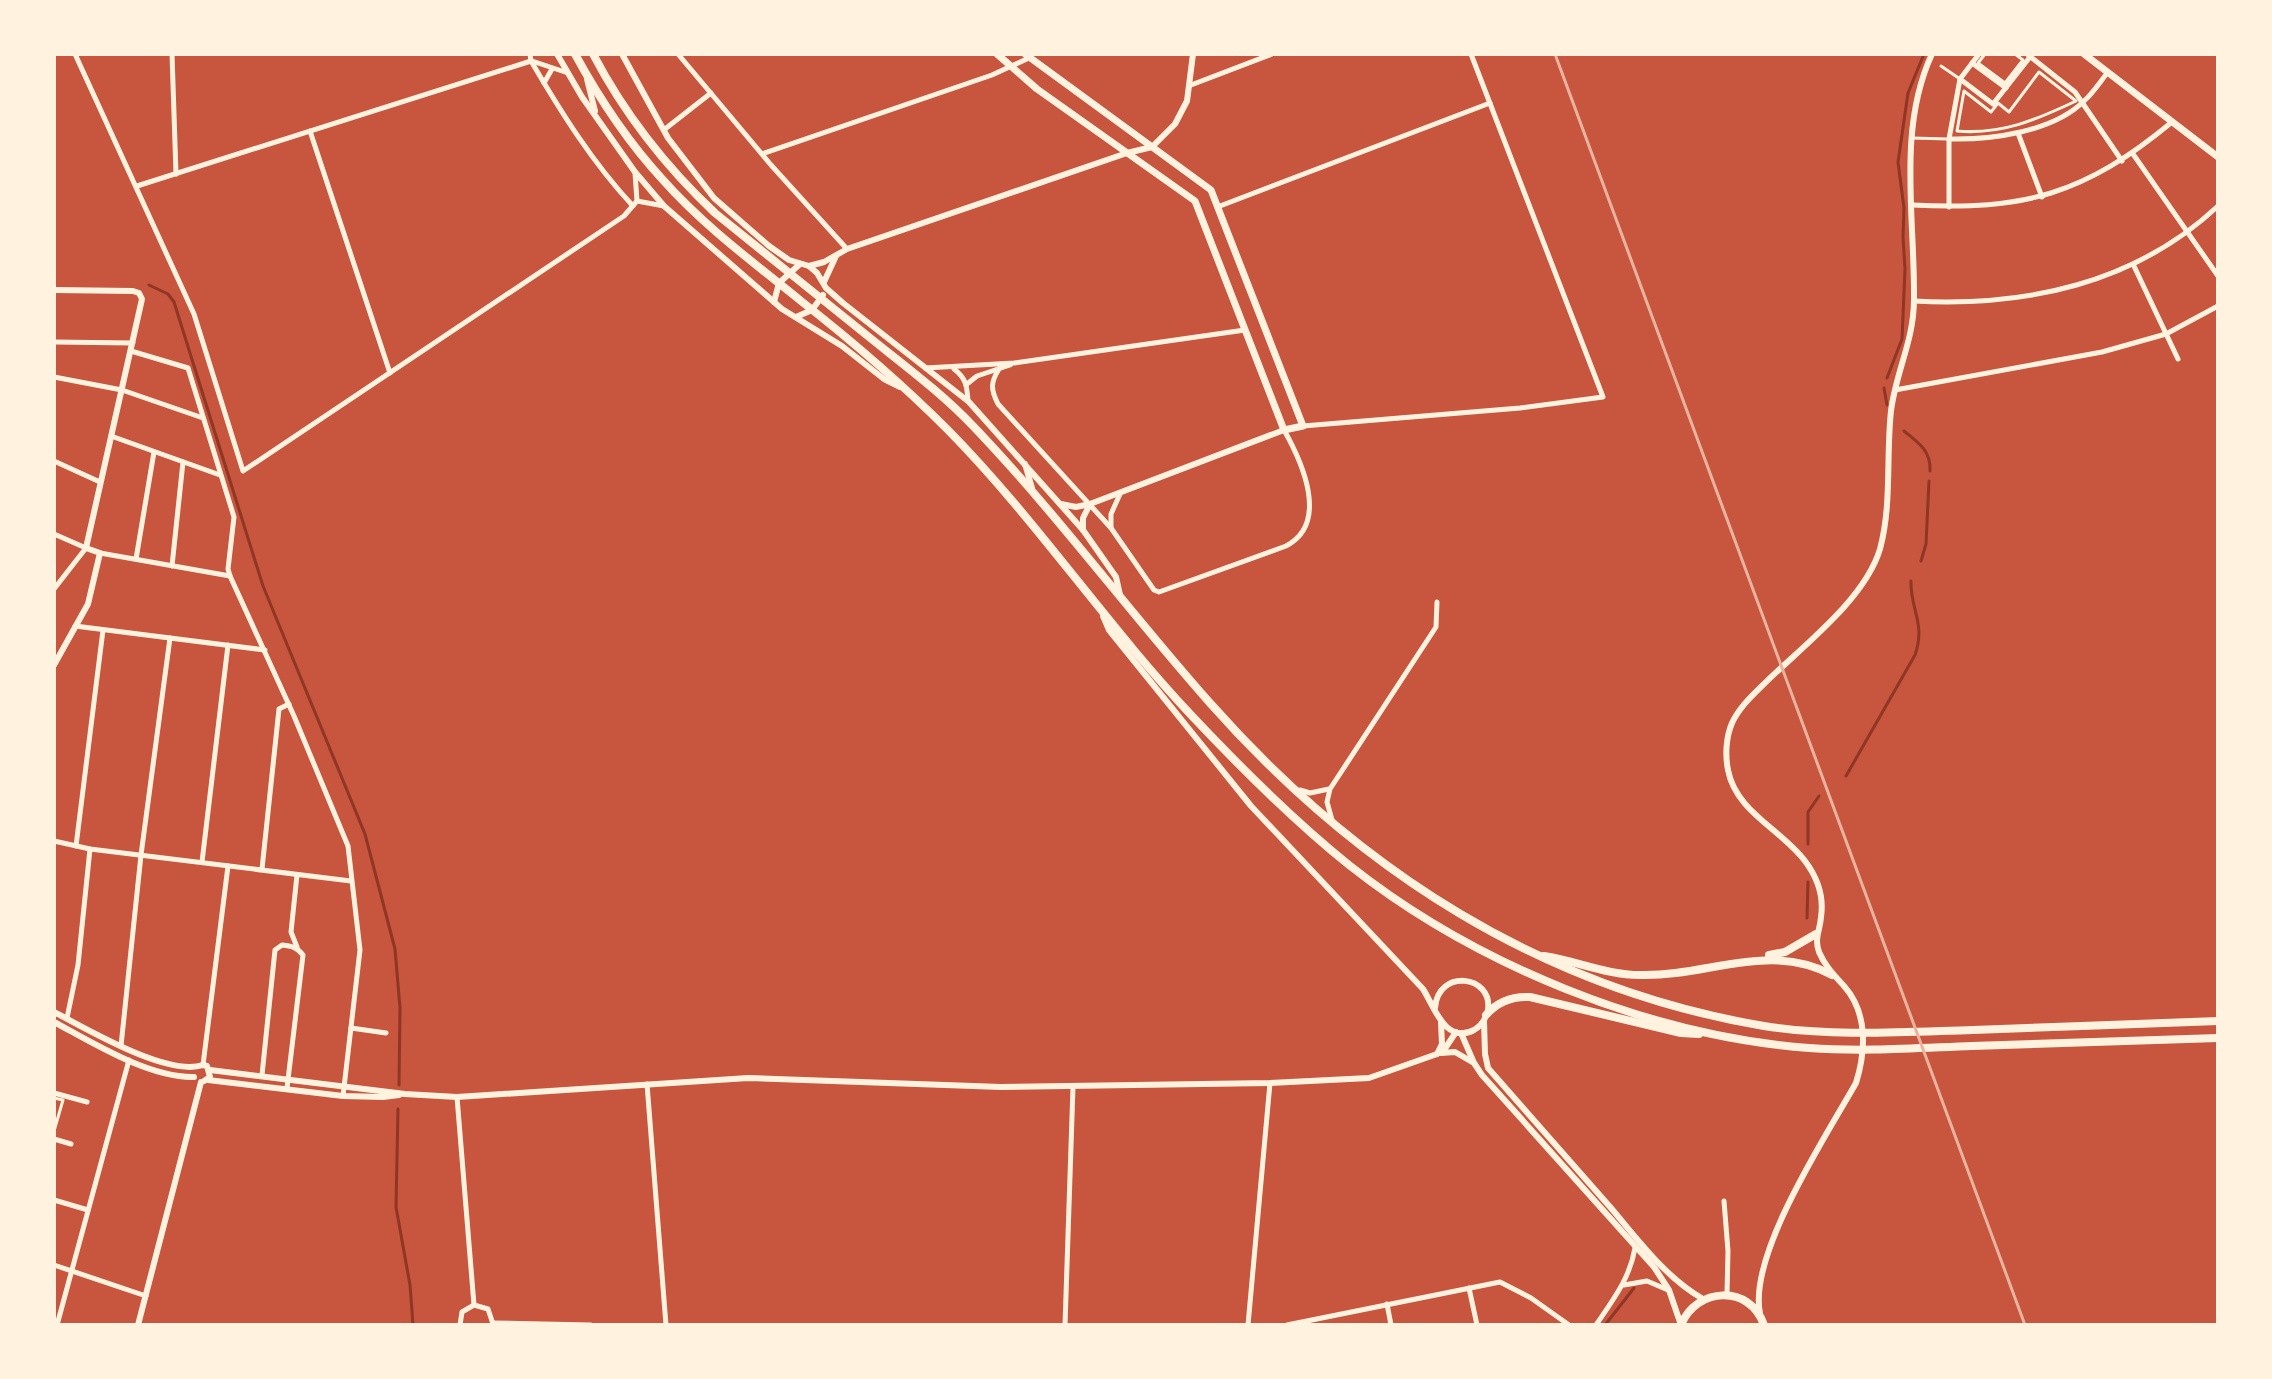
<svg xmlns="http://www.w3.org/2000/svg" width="2272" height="1379" viewBox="0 0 2272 1379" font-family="Overpass,sans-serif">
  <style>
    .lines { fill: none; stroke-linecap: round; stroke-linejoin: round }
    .stream { stroke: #8f3625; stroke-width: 3 }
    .pedestrian { stroke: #fff3e0; stroke-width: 3 }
    .minor { stroke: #fff3e0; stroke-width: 5 }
    .tertiary { stroke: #fff3e0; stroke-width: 6 }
    .secondary { stroke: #fff3e0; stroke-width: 7 }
    .primary { stroke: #fff3e0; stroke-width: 7 }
    .trunk { stroke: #fff3e0; stroke-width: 8 }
    .rail { stroke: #e9b49f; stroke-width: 3 }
  </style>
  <rect width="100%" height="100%" fill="#c8553d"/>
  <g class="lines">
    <g class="stream">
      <path d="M149 285 168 294 174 302 263 586 365 834 395 949 400 1008 399 1085"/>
      <path d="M1887 378 1902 339 1905 269 1903 237 1904 208 1898 162 1908 93 1924 54"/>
      <path d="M1884 388 1887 405"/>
      <path d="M1904 431C1919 443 1931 451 1930 471"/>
      <path d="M1921 561 1926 544 1929 481"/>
      <path d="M1846 776 1915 655C1926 623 1910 609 1911 581"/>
      <path d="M1808 844V812L1819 796"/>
      <path d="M1807 918 1808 882"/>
      <path d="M398 1109 396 1207 410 1285 413 1325"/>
      <path d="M1605 1325 1634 1288"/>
    </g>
    <g class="pedestrian">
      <path d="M1985 54 1978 63 2005 83 2023 60 2015 54"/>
      <path d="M1941 66 1960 79"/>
      <path d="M2039 72 2076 101C2036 120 2001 135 1957 131L1964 91 1991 112 1998 103 2009 112Z"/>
      <path d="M1912 138 1948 139"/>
      <path d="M54 1098 63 1100 54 1131"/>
    </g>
    <g class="minor">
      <path d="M75 54 194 314 243 471 624 216 637 201 635 173"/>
      <path d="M172 54 176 174"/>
      <path d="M530 54 531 61C561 112 592 162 633 206"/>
      <path d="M678 54 771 165 847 249"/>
      <path d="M2027 54 2075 92 2122 161"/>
      <path d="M532 61 568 73"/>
      <path d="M1972 63 2006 88"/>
      <path d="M1960 79 1993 104 2030 57"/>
      <path d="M544 83 552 69"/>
      <path d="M1191 85 1272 54"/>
      <path d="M665 129 711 93"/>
      <path d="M310 131 390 373"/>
      <path d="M2018 133 2042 197"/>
      <path d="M1949 139C1991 140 2053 132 2084 101 2093 93 2100 82 2108 72"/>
      <path d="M762 154 992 75 1029 58 1032 54"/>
      <path d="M2133 154 2218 276"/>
      <path d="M137 186 531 61"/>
      <path d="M637 201 664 206"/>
      <path d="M1912 205C2025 211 2085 194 2172 122"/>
      <path d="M1220 206 1490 103"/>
      <path d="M1949 207V139L1960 79 1979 54"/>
      <path d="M2133 264 2178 359"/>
      <path d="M1914 301C2025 307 2135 284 2218 206"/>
      <path d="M54 342 133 343"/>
      <path d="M131 351 188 368 234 517 228 569 230 576 294 716 348 846 360 950 343 1096"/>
      <path d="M925 368 1014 363 1245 330"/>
      <path d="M954 369C966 378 967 386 968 401"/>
      <path d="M999 369C990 383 991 390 998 404L1111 528 1154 590 1159 592 1286 546C1330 523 1302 462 1284 430"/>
      <path d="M54 377 122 390 203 418"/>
      <path d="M967 384 977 376 1010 365"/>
      <path d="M1895 390 2102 352 2166 334 2218 306"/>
      <path d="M1303 426 1520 408 1603 397 1471 54"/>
      <path d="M111 436 220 475"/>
      <path d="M54 461 100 482"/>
      <path d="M1111 527V514L1120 494"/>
      <path d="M54 534 86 548 54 589"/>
      <path d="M100 553 230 576"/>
      <path d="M136 559 154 452"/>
      <path d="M172 566 183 462"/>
      <path d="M75 626 265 650"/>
      <path d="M1300 790 1310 793 1329 789"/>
      <path d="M1332 820 1327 802 1330 789 1436 627 1437 602"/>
      <path d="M54 841 90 849 351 881"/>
      <path d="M76 846 103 630"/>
      <path d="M202 862 228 645"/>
      <path d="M262 869 279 709 289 704"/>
      <path d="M297 947 291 932 297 875"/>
      <path d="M67 1018 78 965 90 849"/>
      <path d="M351 1028 386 1033"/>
      <path d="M121 1046 141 855 170 638"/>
      <path d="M203 1065 228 866"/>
      <path d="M262 1075 275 950 282 945C291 946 297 947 303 955L287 1088"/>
      <path d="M647 1084 666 1325"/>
      <path d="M54 1093 87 1102"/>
      <path d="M457 1097 474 1305"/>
      <path d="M54 1139 71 1144"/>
      <path d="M54 1200 88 1210"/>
      <path d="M1724 1201 1728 1251 1727 1294"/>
      <path d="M54 1265 146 1296"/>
      <path d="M1624 1285 1647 1281 1668 1290"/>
      <path d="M1469 1288 1477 1325"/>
      <path d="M1387 1304 1391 1325"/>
      <path d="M493 1323 591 1325"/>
      <path d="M54 1324 57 1325 129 1060"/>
      <path d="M460 1325 462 1312 474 1305 488 1309 493 1324"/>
      <path d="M1065 1325 1073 1087"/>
      <path d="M1248 1325 1270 1083"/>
      <path d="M1287 1325 1500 1282 1531 1298 1569 1325"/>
      <path d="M1596 1325C1613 1300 1630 1278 1635 1248"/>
    </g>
    <g class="tertiary">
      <path d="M557 54 582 97 635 172 664 206 782 309 842 346 884 379 900 387"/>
      <path d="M622 54 668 138 714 198 769 246 789 260 809 266 817 273 826 288 843 303 969 402 1083 530 1116 577 1120 595"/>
      <path d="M587 79 595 111"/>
      <path d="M809 266 824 262 847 249 1127 153 1152 147 1175 124 1187 101 1193 54"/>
      <path d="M824 282 836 256"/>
      <path d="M54 290 133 291 139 293 142 299 86 548 100 553 88 604 54 665"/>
      <path d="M774 302 779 283 800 264"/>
      <path d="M796 317 812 310 823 295"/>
      <path d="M1025 464 1032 488"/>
      <path d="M1061 504 1076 507 1090 504 1284 430"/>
      <path d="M1083 530V518L1090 504"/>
      <path d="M1103 616 1109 630 1251 806 1423 989C1434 1006 1445 1045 1474 1030 1481 1026 1486 1018 1488 1010 1493 975 1438 968 1435 1008"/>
      <path d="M54 1012C87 1029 167 1077 203 1065L207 1066 210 1077 204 1081"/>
      <path d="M1484 1021 1485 1054 1488 1068C1529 1115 1570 1162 1611 1208 1638 1240 1666 1278 1703 1299"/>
      <path d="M54 1022C93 1043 149 1078 194 1077"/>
      <path d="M1461 1033 1474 1063 1482 1075 1654 1267 1669 1290 1681 1325"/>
      <path d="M1441 1053 1455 1052 1474 1063"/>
      <path d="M1437 1054 1442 1044 1441 1023"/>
      <path d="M210 1070 405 1094 457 1097 748 1078 1001 1087 1270 1083 1369 1078 1437 1054 1444 1050 1456 1032"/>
      <path d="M208 1080 343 1096 383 1097 399 1095"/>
      <path d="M1760 1313C1748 1255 1826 1136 1856 1083 1866 1051 1868 1013 1844 986 1834 975 1825 966 1819 952 1814 938 1820 931 1821 917 1824 897 1817 877 1805 861 1781 829 1736 812 1728 770 1725 755 1726 737 1732 723 1740 706 1754 694 1767 681 1804 645 1865 599 1880 549 1892 505 1886 456 1891 411 1896 371 1914 341 1914 299 1915 218 1897 129 1932 54"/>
      <path d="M138 1325 201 1082"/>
    </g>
    <path class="secondary" d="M997 54 1037 89 1195 201 1284 430 1303 426 1211 190 1025 54"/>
    <path class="primary" d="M2084 54 2218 157"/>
    <g class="trunk">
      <path d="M575 54C600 100 627 141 663 180 704 226 753 262 801 301 852 341 901 383 947 429 1036 519 1106 625 1193 717 1242 769 1293 820 1349 865 1474 964 1649 1036 1809 1048 1863 1052 1918 1048 1972 1046 2054 1044 2136 1041 2218 1038"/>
      <path d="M593 54C625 115 665 166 715 213 765 253 814 293 864 333 901 363 941 392 974 427 1058 515 1130 613 1210 703 1358 870 1542 989 1764 1026 1833 1037 1904 1032 1973 1030 2055 1027 2136 1024 2218 1021"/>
      <path d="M1769 955 1785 952 1816 934"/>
      <path d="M1544 956C1577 961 1607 975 1640 975 1707 977 1770 941 1832 975"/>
      <path d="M1486 1015C1498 1001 1512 996 1530 997L1681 1033 1699 1034"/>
      <path d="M1681 1325C1696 1287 1750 1284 1764 1325"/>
    </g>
    <path class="rail" d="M1555 54 2025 1325"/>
  </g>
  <rect width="2272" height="1379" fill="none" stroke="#fff3e0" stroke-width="112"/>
</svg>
